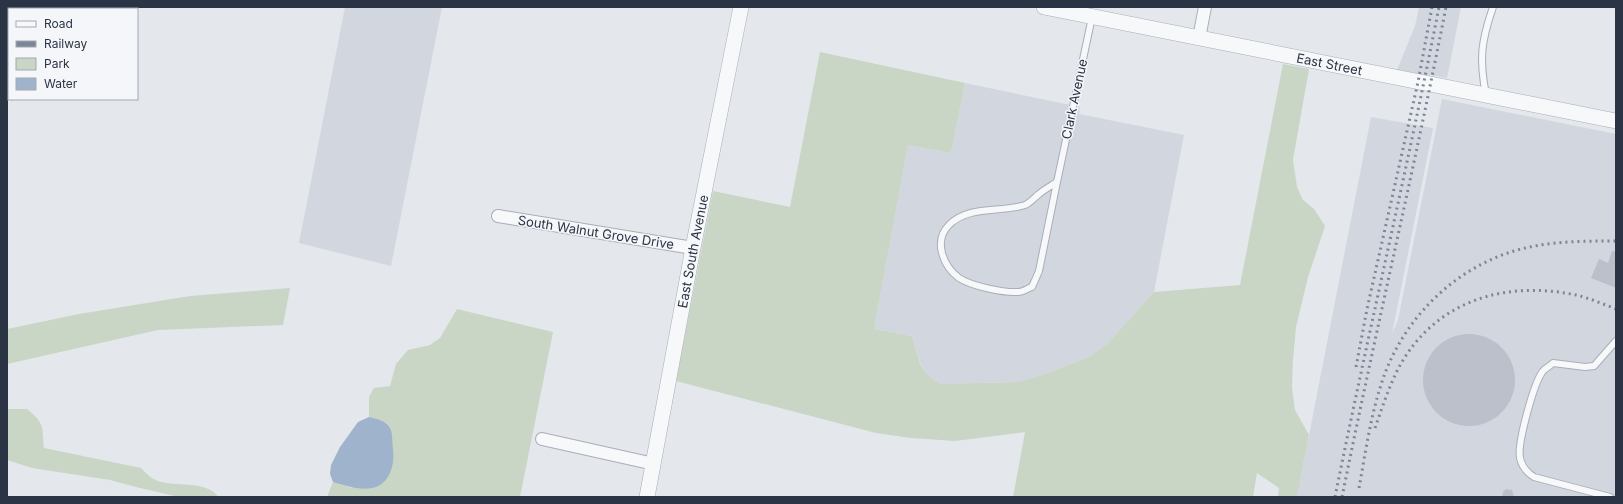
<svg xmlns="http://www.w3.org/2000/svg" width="1623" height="504" viewBox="0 0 1623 504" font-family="Inter,sans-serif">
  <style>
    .built { fill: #d2d6de }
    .green { fill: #c9d6c5 }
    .water { fill: #9fb4cc }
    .building { fill: #bbc0ca }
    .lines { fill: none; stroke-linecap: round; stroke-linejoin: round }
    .service-casing { stroke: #a9aeb7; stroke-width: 8 }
    .minor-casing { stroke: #a9aeb7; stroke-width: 14 }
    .tertiary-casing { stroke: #a9aeb7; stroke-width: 16 }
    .service { stroke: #f7f8fa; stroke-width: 6 }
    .minor { stroke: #f7f8fa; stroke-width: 12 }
    .tertiary { stroke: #f7f8fa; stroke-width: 15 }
    .rail { stroke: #7d8696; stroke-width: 3; stroke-dasharray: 2 4; stroke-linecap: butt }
    .labels { text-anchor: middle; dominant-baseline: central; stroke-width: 3; stroke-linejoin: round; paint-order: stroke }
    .street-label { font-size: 13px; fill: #2b3445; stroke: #f4f6f9 }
  </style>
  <rect width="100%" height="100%" fill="#e4e7ec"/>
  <g class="built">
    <path d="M345 7H442L391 266 299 243Z"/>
    <path d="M1419 7H1461L1447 78 1397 70 1415 26Z"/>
    <path d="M965 83 1080 107 1079 114 1184 135 1154 292 1107 344 1089 357 1042 375 1018 382 940 384 929 376 920 363 912 336 874 329 908 145 951 153Z"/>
    <path d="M1442 99 1616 134V497H1297L1371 117 1433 128 1392 334 1398 320Z"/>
  </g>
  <g class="green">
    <path d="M820 52 965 83 951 153 908 145 874 329 912 336 920 364 929 376 940 384 1018 382 1042 375 1089 357 1107 344 1154 292 1240 285 1283 64 1309 69 1293 160 1297 187 1303 200 1314 209 1325 226 1308 277 1296 327 1293 359 1292 387 1295 410 1309 435 1297 497H1278L1279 488 1257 473 1253 497H1013L1025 432 955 441 911 438 876 433 676 381 713 191 790 207Z"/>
    <path d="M290 288 283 325 158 330 7 364V329L79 314 190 296Z"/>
    <path d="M457 309 553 332 520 497H327L333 482 352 488 383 421 369 417V397L374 388 390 386 396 364 408 350 430 345 440 338Z"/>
    <path d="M7 409H27C45 424 42 426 44 448L141 468C146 473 151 479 158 481 174 487 208 480 218 497H179L136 487 110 480 32 468 7 460Z"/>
  </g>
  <path class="water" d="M369 417C377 419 385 420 390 428 393 433 392 443 393 449 394 458 393 465 390 473 379 497 353 488 333 482L330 474 331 465 340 447 358 422Z"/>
  <g class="building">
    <path d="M1612 251 1616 252V288L1591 278 1599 259 1608 263Z"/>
    <circle cx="1469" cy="380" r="46"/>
    <path d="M1506 489 1512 490 1514 497H1502L1503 492Z"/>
  </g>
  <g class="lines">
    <defs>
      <g id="service">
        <path d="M1486 95C1479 59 1481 42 1493 7"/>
        <path d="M1057 182 1039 271 1032 287C1028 288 1023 292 1018 292 1004 293 971 286 959 278 943 266 933 241 949 225 969 205 1000 213 1025 205 1030 203 1035 197 1039 194 1045 189 1051 186 1057 182Z"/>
        <path d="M1057 182 1092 17"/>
        <path d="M1610 497 1534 477C1526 472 1522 467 1520 458 1517 444 1534 382 1543 371 1546 368 1550 366 1553 363L1585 367 1594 366 1616 341"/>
      </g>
      <g id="minor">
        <path d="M1199 38 1205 7"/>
        <path d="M498 216 693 248"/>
        <path d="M542 439 654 464"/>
      </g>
      <g id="tertiary">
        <path id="s1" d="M1044 7 1616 121"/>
        <path id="s2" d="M647 497 693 248 741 7"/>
      </g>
    </defs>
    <use href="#service" class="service-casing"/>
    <use href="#minor" class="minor-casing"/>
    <use href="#tertiary" class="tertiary-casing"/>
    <use href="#service" class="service"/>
    <use href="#minor" class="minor"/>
    <use href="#tertiary" class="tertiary"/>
    <g class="rail">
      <path d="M1356 367 1367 309 1418 82 1432 7"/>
      <path d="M1375 428C1382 408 1389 387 1398 369 1434 301 1504 280 1576 295 1589 298 1603 304 1616 309"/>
      <path d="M1359 488C1365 455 1370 420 1380 388 1401 317 1461 259 1535 246 1561 241 1589 241 1616 241"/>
      <path d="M1335 497C1368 333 1407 171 1439 7"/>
      <path d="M1342 497C1375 333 1414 171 1446 7"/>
    </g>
  </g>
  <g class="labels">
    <g class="street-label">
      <text stroke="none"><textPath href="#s1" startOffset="291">East Street</textPath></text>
      <text transform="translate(1074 99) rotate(-78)">Clark Avenue</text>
      <text transform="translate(596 232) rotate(9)">South Walnut Grove Drive</text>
      <text stroke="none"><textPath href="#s2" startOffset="250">East South Avenue</textPath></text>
    </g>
  </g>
  <rect width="1623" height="504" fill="none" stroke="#2b3445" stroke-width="16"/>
  <rect x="8" y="8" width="130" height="92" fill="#f4f6f9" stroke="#a4a8b1"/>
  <rect x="16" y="21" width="20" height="6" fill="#f7f8fa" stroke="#a4a8b1"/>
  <text x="44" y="28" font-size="12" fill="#2b3445">Road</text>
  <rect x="16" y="41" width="20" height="6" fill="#7d8696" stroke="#a4a8b1"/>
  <text x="44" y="48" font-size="12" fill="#2b3445">Railway</text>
  <rect x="16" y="58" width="20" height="12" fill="#c9d6c5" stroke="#a4a8b1"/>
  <text x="44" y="68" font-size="12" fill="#2b3445">Park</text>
  <rect x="16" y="78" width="20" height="12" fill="#9fb4cc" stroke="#a4a8b1"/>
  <text x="44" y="88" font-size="12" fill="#2b3445">Water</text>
</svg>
